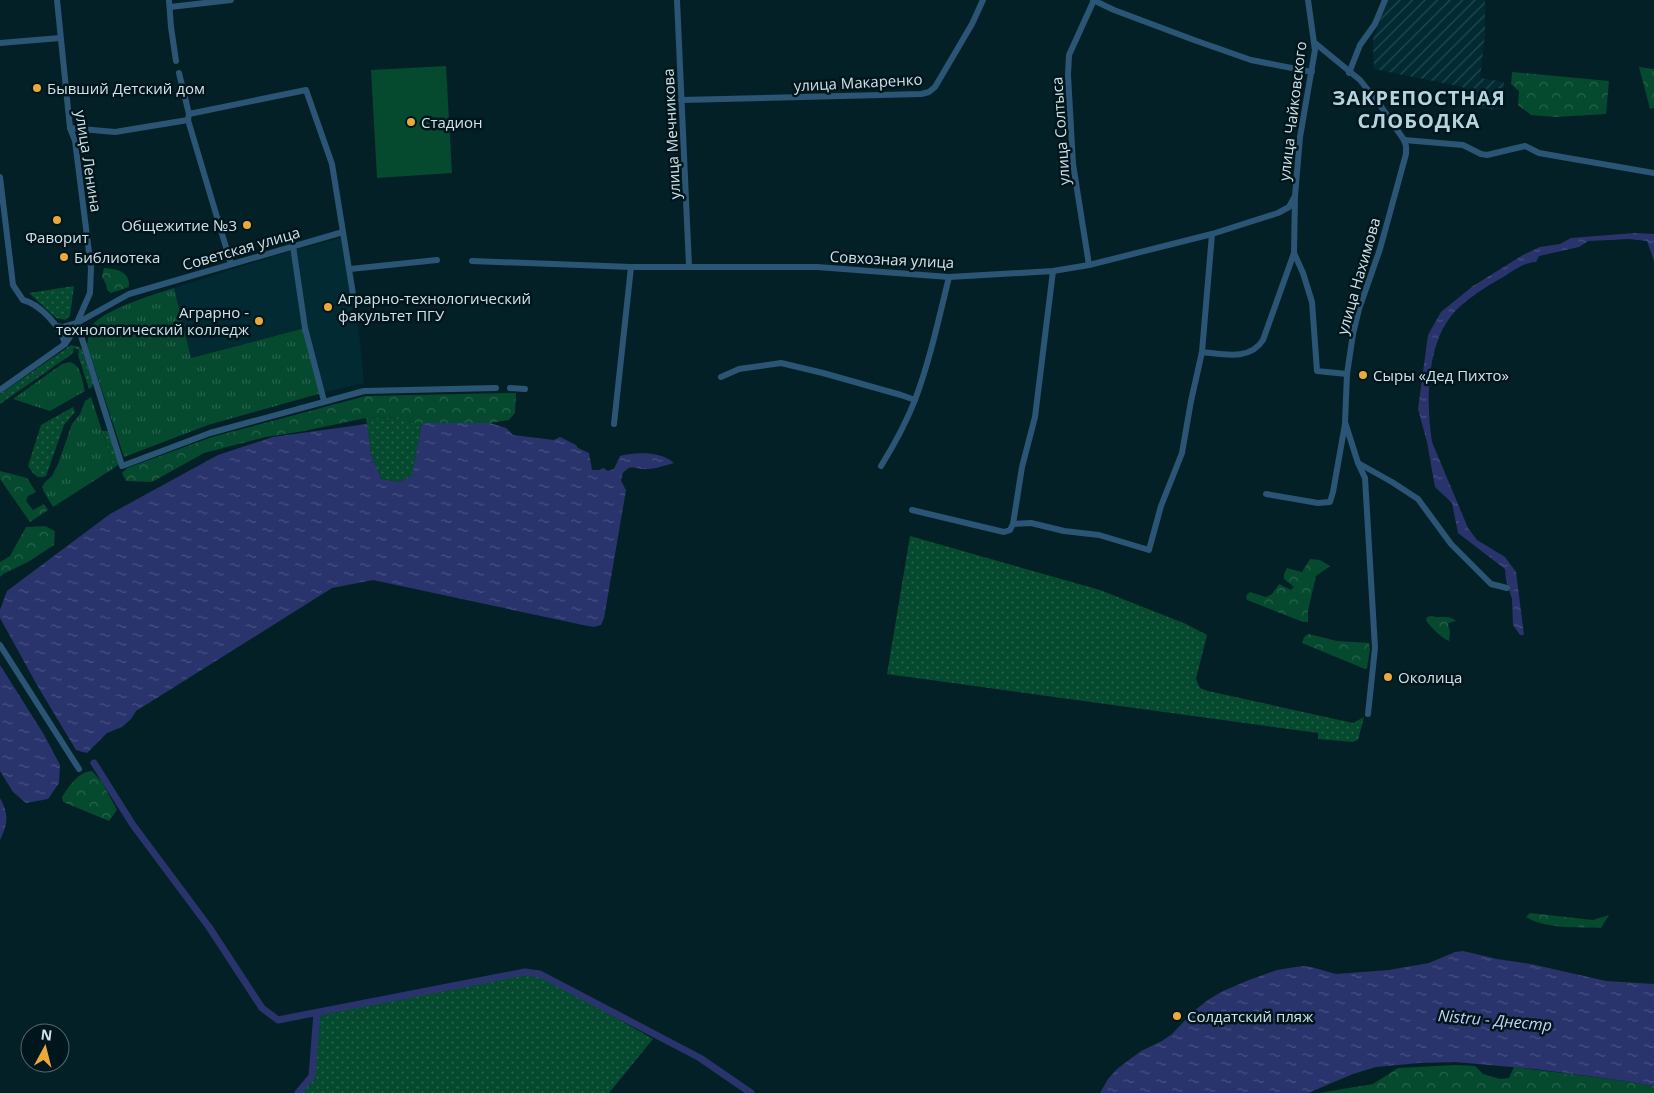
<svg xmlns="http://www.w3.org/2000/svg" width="1654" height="1093" viewBox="0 0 1654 1093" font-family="'Open Sans',sans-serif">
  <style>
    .built { fill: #012a33 }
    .industrial { fill: url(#industrial-furrows) }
    .grass { fill: url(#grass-dots) }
    .forest { fill: url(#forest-crowns) }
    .park { fill: url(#park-tufts) }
    .pitch { fill: #05492e }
    .water { fill: url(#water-ripples) }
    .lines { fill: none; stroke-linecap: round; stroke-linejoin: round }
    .canal { stroke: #2a346c; stroke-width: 7 }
    .minor { stroke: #2b5575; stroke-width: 6 }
    .poi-dot { fill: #eca93a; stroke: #00161d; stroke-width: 2 }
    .labels { text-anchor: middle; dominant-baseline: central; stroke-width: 5; stroke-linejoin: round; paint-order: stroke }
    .street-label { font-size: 15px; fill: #d1e1e5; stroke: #00161d }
    .poi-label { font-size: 15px; fill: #d1e1e5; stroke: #00161d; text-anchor: start }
    .water-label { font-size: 16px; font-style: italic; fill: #c8d2f6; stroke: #00161d }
    .district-label { font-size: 20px; font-weight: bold; letter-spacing: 1px; fill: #b4d4dd; stroke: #00161d }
  </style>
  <defs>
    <pattern id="industrial-furrows" width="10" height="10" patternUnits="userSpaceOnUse" patternTransform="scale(1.25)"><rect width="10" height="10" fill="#012a33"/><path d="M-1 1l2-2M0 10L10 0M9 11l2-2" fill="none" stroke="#254950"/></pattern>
    <pattern id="grass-dots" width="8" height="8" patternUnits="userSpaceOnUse" patternTransform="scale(1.25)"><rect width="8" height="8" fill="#05492e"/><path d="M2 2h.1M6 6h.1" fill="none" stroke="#28634c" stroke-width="1.8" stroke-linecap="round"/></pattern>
    <pattern id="forest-crowns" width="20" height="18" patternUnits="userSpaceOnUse" patternTransform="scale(1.25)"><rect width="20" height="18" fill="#05492e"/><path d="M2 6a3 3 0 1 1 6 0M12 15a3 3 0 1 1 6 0" fill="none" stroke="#28634c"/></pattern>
    <pattern id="park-tufts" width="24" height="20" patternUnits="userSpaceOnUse" patternTransform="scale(1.25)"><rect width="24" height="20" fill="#05492e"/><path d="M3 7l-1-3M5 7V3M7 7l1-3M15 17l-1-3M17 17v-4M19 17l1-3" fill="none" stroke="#28634c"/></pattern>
    <pattern id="water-ripples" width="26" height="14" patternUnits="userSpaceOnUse" patternTransform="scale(1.25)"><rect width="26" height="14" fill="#2a346c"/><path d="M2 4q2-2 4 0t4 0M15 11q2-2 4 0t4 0" fill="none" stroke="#485181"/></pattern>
  </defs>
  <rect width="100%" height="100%" fill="#042027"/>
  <path class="built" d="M344 237 360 341 364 383 322 393 305 328 191 358 174 288 294 250Z"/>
  <path class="industrial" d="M1388 0H1485V35L1480 78 1504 82 1500 110 1469 107 1462 96 1463 87 1374 69 1373 39Z"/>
  <g class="grass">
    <path d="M74 286 70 316 65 320 56 318 29 293Z"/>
    <path d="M71 345 79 347 82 350 93 383 92 387 89 389 78 355 79 350 74 348 72 354 0 404V394Z"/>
    <path d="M73 407 75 412 64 425 46 476C36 480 33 473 28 466L41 425Z"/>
    <path d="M402 417 410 423H422L412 476 400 482 381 479 371 454 366 418Z"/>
    <path d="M102 431H108L120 463 114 468Z"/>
    <path d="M910 536 1100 590 1186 624 1207 635 1196 679 1200 688 1208 691 1353 723 1364 717 1358 740 1352 742 1318 739V733L887 674Z"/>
    <path d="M525 972 540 974 653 1039 609 1093H298L312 1076 317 1013Z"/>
  </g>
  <g class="forest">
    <path d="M1639 67 1654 69V108L1650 109Z"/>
    <path d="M1512 72 1609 81 1606 114 1555 117 1531 115 1518 105 1519 91 1511 84Z"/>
    <path d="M104 268C117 269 130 271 129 287L111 293 107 290 106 284 102 277Z"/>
    <path d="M516 393 515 413 509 420 490 423H410L401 417 366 418 304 431 266 437 204 453 152 482 126 481 122 473 127 468 212 437 366 396Z"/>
    <path d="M0 471 27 478 36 492 28 496 26 501 33 510 44 504 48 510 30 522 0 479Z"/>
    <path d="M45 526 55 531 54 545 28 562 3 574 0 577V562L10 556 26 527Z"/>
    <path d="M1310 559 1320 560 1330 566 1316 576 1308 611V622H1303L1247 600 1246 596 1250 592 1266 597 1272 594 1279 584 1291 590 1294 587 1284 579V574L1287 568 1302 572Z"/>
    <path d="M1432 616C1440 619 1449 614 1456 621L1448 623 1450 632 1449 641C1443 639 1429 626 1426 620L1427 617Z"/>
    <path d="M1309 634 1337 641 1369 643 1370 649 1367 668 1365 669 1302 643 1304 637Z"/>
    <path d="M92 771 102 782 117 810 109 821 63 802 62 797C69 786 78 772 92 771Z"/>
    <path d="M1530 913 1593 920 1609 915 1601 928C1579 927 1545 929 1526 917Z"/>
    <path d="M1455 1065 1475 1066 1483 1074 1500 1079 1509 1078 1514 1067 1626 1081 1654 1086V1093H1319L1373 1084 1398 1068Z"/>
  </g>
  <g class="park">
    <path d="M174 288 191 358 305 328 322 393 208 425 124 457 87 345C88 341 88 334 89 330 97 311 155 294 174 288Z"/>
    <path d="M70 362C81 365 82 380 85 391L50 411 13 399 62 364Z"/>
    <path d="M91 397 114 468 53 507 44 492 42 487 45 482 52 476 58 464 72 424 80 414 85 401Z"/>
  </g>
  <path class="pitch" d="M446 66 452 173 377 178 371 70Z"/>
  <g class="water">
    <path d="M1635 233 1654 234V261L1647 241 1629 239 1588 241 1579 247 1539 256 1536 262C1520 263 1511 273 1498 280 1485 287 1461 303 1452 315 1426 346 1426 404 1432 442L1468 528 1477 540 1505 557 1516 572 1524 635H1520L1513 625 1512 599 1506 580 1505 569 1458 533 1452 503 1435 487 1427 442 1418 409 1428 335 1441 312 1473 286 1523 255 1540 247 1560 244 1571 238Z"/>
    <path d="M422 423H490L506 428 513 435 554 440 560 437 576 445 578 448 589 453 592 470H599L603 468 608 471 614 469 620 456C636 452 661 451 674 463 664 466 652 470 641 469 636 468 631 465 626 470 622 472 622 477 621 481L626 490 604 618 601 625 594 627 583 625 373 580 332 588 136 711 131 719 122 727 107 733 87 753 76 750 37 685 0 618V610L7 591 110 514 218 455 273 437 367 424 371 454 381 479 400 482 412 475Z"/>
    <path d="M0 665 43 733 60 765 59 783 48 799 26 803 13 792 0 771Z"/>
    <path d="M0 798C9 815 8 823 0 840Z"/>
    <path d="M1463 951 1497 959 1531 964 1606 981 1654 984V1086L1626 1081 1535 1069 1455 1062 1419 1063 1376 1067 1353 1074 1308 1093H1100L1108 1079 1117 1069 1141 1051 1162 1041 1172 1034 1194 1011 1208 1000 1221 992 1249 980 1277 970 1302 966 1311 967 1336 974 1389 970 1429 963 1455 952Z"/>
  </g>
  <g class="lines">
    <g class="canal">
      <path d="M94 763 133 825 209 927 262 1008 278 1020 525 972 540 974 700 1058 751 1093"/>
      <path d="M298 1093 312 1076 317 1013"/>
    </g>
    <g class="minor">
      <path d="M169 0 171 27 176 61"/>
      <path d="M677 0 689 266"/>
      <path d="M1093 0 1114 10 1194 40 1251 60 1312 72"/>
      <path d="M1308 0 1315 50 1300 137 1295 196 1294 253 1303 273 1312 302 1317 371 1347 374"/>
      <path d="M170 7 231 0"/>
      <path d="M0 43 60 38"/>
      <path d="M1315 43 1360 80 1380 105 1404 140 1406 146V154L1380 249 1359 309 1353 334 1347 374 1345 422 1358 463 1365 478 1375 648 1368 714"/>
      <path d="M179 73 189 114"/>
      <path d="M1349 73 1360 45 1375 24 1385 0"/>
      <path d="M681 100 921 94 929 92 935 87 972 24 983 0"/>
      <path d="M188 120 189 114 306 90 332 164 353 294"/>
      <path d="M70 128 115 132 188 120 231 264"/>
      <path d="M1404 140 1463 145 1481 154 1487 155 1525 146 1539 153 1654 173"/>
      <path d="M0 177 13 285 23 300C40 304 61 327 65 344"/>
      <path d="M293 246 305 328 324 401"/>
      <path d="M472 261 631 267H817L949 277 1053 271 1089 265 1212 234 1278 213 1289 207 1295 196"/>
      <path d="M1089 265 1073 164 1068 75 1069 55 1094 0"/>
      <path d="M350 269 437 260"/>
      <path d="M77 323 122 466 210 433 364 391 496 388"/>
      <path d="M57 326 63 327 77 323 129 294 343 232"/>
      <path d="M1202 352C1223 354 1250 361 1263 340L1294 253"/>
      <path d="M721 377 739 369 781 363 823 373 901 395 915 400"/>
      <path d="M510 388 525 389"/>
      <path d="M0 390 65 344 72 334 90 293 91 268 75 141 70 128 57 0"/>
      <path d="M614 424 631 267"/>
      <path d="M1358 463 1392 482 1418 499 1451 544 1491 584 1507 588"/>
      <path d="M881 466C894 445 906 423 915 400 930 360 939 318 949 277"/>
      <path d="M1266 494 1318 503 1330 502 1333 492 1345 424"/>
      <path d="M912 510 1004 532 1010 530 1013 524 1031 523 1064 531 1099 535 1149 550 1161 506 1182 453 1191 401 1202 352 1212 234"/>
      <path d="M1013 524 1022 467 1035 417 1053 271"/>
      <path d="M0 645 79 769"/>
    </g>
  </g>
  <g class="poi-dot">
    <circle cx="37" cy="88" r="5"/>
    <circle cx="411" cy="122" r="5"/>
    <circle cx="57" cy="220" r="5"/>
    <circle cx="247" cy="225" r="5"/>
    <circle cx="64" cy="257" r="5"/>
    <circle cx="328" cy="307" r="5"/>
    <circle cx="259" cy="321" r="5"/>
    <circle cx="1363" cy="375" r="5"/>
    <circle cx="1388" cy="677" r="5"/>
    <circle cx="1177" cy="1016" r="5"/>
  </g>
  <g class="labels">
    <g class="street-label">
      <text transform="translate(858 82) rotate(-3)">улица Макаренко</text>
      <text transform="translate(1292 111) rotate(-83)">улица Чайковского</text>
      <text transform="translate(1060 131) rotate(-94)">улица Солтыса</text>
      <text transform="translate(671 134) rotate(-93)">улица Мечникова</text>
      <text transform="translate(89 161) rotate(81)">улица Ленина</text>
      <text transform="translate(241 248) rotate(-16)">Советская улица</text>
      <text transform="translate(892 259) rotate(3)">Совхозная улица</text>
      <text transform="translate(1358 276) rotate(-74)">улица Нахимова</text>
    </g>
    <g class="poi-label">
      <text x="47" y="88">Бывший Детский дом</text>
      <text x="421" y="122">Стадион</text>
      <text x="237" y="225" text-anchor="end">Общежитие №3</text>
      <text x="57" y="237" text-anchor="middle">Фаворит</text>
      <text x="74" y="257">Библиотека</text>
      <text x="338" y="298">Аграрно-технологический<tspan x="338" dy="17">факультет ПГУ</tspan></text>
      <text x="249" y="312" text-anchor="end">Аграрно -<tspan x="249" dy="17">технологический колледж</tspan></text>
      <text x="1373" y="375">Сыры «Дед Пихто»</text>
      <text x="1398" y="677">Околица</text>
      <text x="1187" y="1016">Солдатский пляж</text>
    </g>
    <g class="water-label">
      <text transform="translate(1495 1020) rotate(5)">Nistru - Днестр</text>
    </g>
    <g class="district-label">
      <text x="1419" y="97">ЗАКРЕПОСТНАЯ<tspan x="1419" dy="23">СЛОБОДКА</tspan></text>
    </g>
  </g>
  <g transform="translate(45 1048) rotate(7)"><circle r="24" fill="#00161d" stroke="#54676d"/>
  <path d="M0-4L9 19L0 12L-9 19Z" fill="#eca93a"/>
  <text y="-8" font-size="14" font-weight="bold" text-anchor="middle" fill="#d1e1e5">N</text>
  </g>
</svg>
